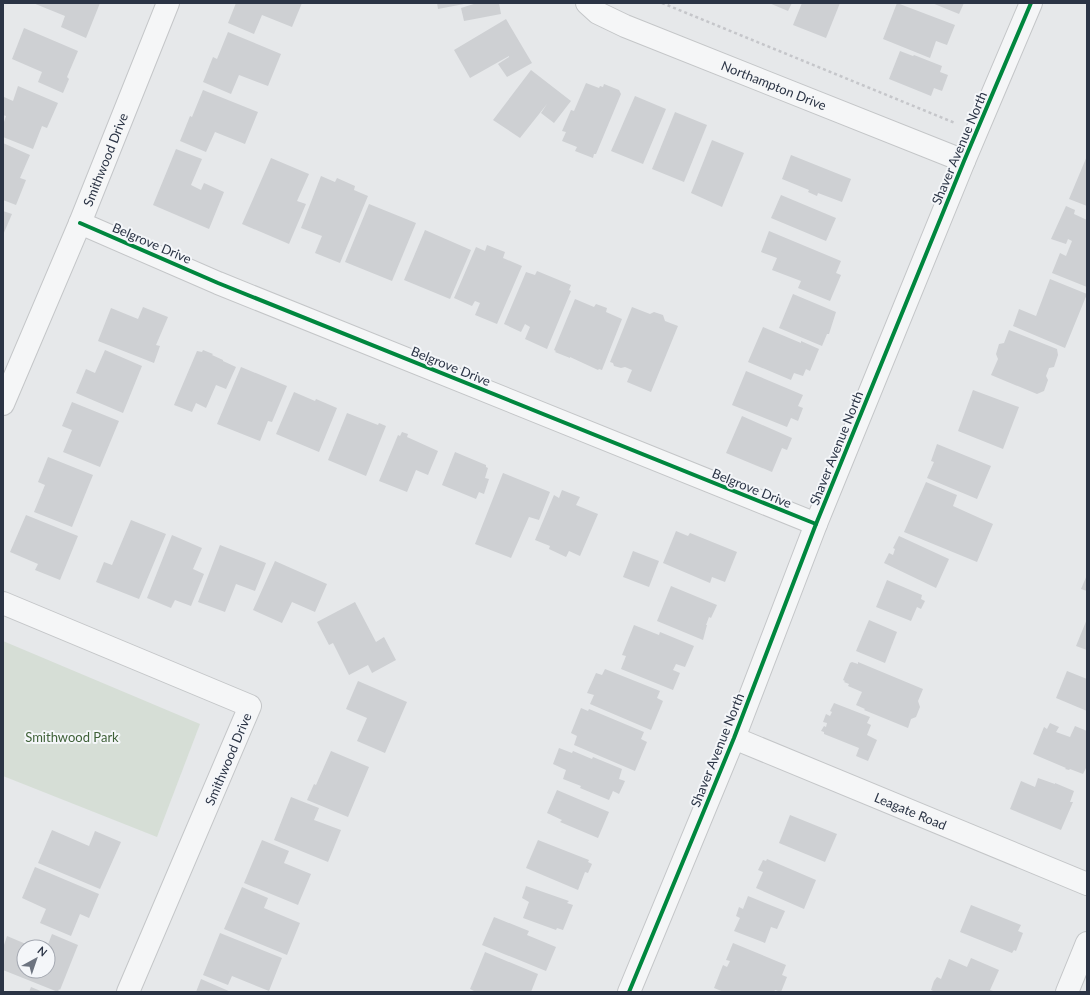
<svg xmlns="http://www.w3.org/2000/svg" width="1090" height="995" viewBox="0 0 1090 995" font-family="Lato,sans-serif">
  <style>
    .green { fill: #d6ded6 }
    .building { fill: #ced0d3 }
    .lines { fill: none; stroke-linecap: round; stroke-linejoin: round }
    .minor-casing { stroke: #c4c6c8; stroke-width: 24 }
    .path { stroke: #c5c6ca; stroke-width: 2.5; stroke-dasharray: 3 3; stroke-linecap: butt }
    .minor { stroke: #f5f6f7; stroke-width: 22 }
    .cycleway-casing { stroke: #f4f6f9; stroke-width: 6 }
    .cycleway { stroke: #00873e; stroke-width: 4 }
    .labels { text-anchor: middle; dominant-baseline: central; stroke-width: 4; stroke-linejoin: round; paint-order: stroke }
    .street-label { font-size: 13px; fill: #2b3445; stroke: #f4f6f9 }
    .park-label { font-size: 13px; fill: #3f6138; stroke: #f4f6f9 }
  </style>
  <rect width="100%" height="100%" fill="#e6e8ea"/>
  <path class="green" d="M3 641 200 724 157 837 3 776Z"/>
  <g class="building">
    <path d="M33 3H100L86 38 61 27 65 16Z"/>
    <path d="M236 3H302L292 27 262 15 254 34 228 23Z"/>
    <path d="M437 3H464V4L438 9Z"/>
    <path d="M477 3H499L501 14 464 21 461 8Z"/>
    <path d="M769 3H792L788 11Z"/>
    <path d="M802 3H840L826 38 793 25Z"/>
    <path d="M897 3 955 25 947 45 936 41 930 58 883 39Z"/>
    <path d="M932 3H964L959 14Z"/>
    <path d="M506 19 532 63 507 77 498 64 509 57V56L470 78 454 50Z"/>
    <path d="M24 28 78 51 67 77 69 79 63 93 38 82 42 72 12 59Z"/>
    <path d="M228 32 281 54 268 86 239 75 231 94 203 82 213 57 217 59Z"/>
    <path d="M900 51 913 56 914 55 942 66 940 72 948 75 942 91 934 88 931 96 889 79Z"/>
    <path d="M531 70 571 101 554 123 541 113 547 104 520 138 493 120Z"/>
    <path d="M586 83 599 88 600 86 603 87 604 84 619 90 621 94 596 154H594L593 158 575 151 577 147 562 141 566 132 562 131 571 110 574 111Z"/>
    <path d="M18 86 58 103 47 128 42 126 33 149 3 137V125L6 116 3 115V99L4 97 13 101Z"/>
    <path d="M203 90 258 112 245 144 215 132 206 152 180 141 190 116 192 117Z"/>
    <path d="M635 96 666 109 643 164 611 151Z"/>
    <path d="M675 112 707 125 684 182 652 169Z"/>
    <path d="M712 140 744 153 722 207 691 193Z"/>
    <path d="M3 143 30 155 20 178 26 180 16 205 3 200Z"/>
    <path d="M176 149 202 159 191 185 201 190 204 183 224 192 209 229 153 205Z"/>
    <path d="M791 155 851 179 842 202 818 193 817 196 808 192 809 190 782 179Z"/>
    <path d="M1087 156V206L1069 199Z"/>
    <path d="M271 158 309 174 297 201 306 204 289 244 242 224Z"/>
    <path d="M321 176 335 182 337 178 355 186 354 190 368 196 340 263 315 253 322 236 301 228Z"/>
    <path d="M781 195 836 218 826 241 771 218Z"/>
    <path d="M369 204 416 223 392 281 345 262Z"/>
    <path d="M1066 206 1075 210 1074 214 1087 220V287L1052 273 1060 253 1066 256 1072 241 1068 239 1066 244 1051 239Z"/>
    <path d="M3 211 12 214 3 235Z"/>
    <path d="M425 230 471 250 450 299 404 280Z"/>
    <path d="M769 231 841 261 836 273 841 275 830 301 798 288 801 281 772 270 777 258 761 252Z"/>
    <path d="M487 245 505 252 503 258 522 266 497 324 475 315 480 303 475 301 472 306 454 298 476 247 485 251Z"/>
    <path d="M537 271 571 285 569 290 571 291 547 349 525 339 530 327 525 324 521 332 504 324 526 272 535 275Z"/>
    <path d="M1050 279 1087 294 1065 348 1013 326 1019 309 1036 316Z"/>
    <path d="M793 294 836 312 829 334H827L822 346 779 328Z"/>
    <path d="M575 299 594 307 596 304 607 308 606 312 622 319 602 370 599 369 598 370 570 357V358L555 352 556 351 554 350Z"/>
    <path d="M143 307 168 317 156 345 160 346 154 363 98 341 111 308 138 319Z"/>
    <path d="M632 307 650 314 654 312 663 315 665 321 678 326 651 392 627 382 632 370 625 367 621 368 614 366 613 363 610 362Z"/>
    <path d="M763 327 801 343V341L819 349 810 371 806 369 803 376 794 373 791 380 748 362Z"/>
    <path d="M1009 330 1057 349 1058 355 1054 367 1049 368 1046 376 1048 380 1044 391 1037 394 991 375 998 359 996 354 999 344 1004 343Z"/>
    <path d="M105 350 142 366 123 413 76 393 86 369 95 373Z"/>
    <path d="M203 350 213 354 212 355 223 360V361L236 367 226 389 216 385 206 408 196 403 192 412 174 405 197 351 202 352Z"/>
    <path d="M241 367 287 386 272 422 268 421 260 441 217 424Z"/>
    <path d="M746 371 803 395 798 406 803 408 798 421 791 418 787 427 732 405Z"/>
    <path d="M973 390 1019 407 1003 449 958 431Z"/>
    <path d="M294 392 315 401 316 399 337 408 319 452 276 434Z"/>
    <path d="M72 402 119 421 100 467 63 452 72 430 62 426Z"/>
    <path d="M347 413 378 425 379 423 386 426 366 476 328 460Z"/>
    <path d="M742 416 792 438 787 450 782 448 772 472 726 453Z"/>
    <path d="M402 432 408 434 407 437 438 451 428 475 416 470 407 492 379 481 398 435 400 436Z"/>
    <path d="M937 444 991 466 977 499 927 478 934 462 931 461Z"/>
    <path d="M455 452 486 465V467L488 468 485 478 489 479 484 494 479 492 476 499 442 485Z"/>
    <path d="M48 457 93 475 72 527 34 512 45 485 38 482Z"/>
    <path d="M503 473 550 492 539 520 529 517 511 558 475 544Z"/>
    <path d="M926 482 957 495 953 506 993 524 977 562 904 532Z"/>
    <path d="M562 490 580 497 576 505 598 514 580 556 569 551 566 557 549 549 550 546 535 540 554 495 559 498Z"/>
    <path d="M26 515 78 536 60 580 35 570 38 564 10 552Z"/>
    <path d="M131 520 166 534 139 599 96 582 104 562 112 565Z"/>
    <path d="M676 531 688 536 690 533 737 552 725 582 712 577 710 583 663 563Z"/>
    <path d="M172 535 202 548 193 569 204 574 191 606 175 600 171 608 147 598Z"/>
    <path d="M899 536 949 559 936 588 884 563 889 553 893 555 895 549 893 548Z"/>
    <path d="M220 545 266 563 255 591 236 584 225 612 198 602Z"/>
    <path d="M633 551 659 561 649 587 623 577Z"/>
    <path d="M275 561 327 584 315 612 292 602 282 623 253 610Z"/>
    <path d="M1087 575V591L1081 589Z"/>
    <path d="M887 580 922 595 921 599 925 601 921 609 917 607 911 621 876 607Z"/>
    <path d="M671 586 717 605 711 618 709 617 706 625H707L703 640 657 621Z"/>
    <path d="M355 602 376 642 384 637 396 660 372 673 368 665 349 675 333 643 329 645 317 622Z"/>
    <path d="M1087 619V650L1076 646Z"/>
    <path d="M869 620 897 632 885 663 856 651Z"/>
    <path d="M634 625 659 635 660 632 694 646 685 667 676 664 673 670 680 673 673 690 621 669 626 656 622 655Z"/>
    <path d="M852 662 858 664V662L923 689 918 701 920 707 916 717 911 719 908 728 864 710 865 709 856 705 862 692 848 686 849 684 844 682 845 681 843 680 850 663Z"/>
    <path d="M605 669 660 691 657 698 663 701 651 730 590 704 594 695 587 693 596 673 602 675Z"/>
    <path d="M1067 671 1087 679V711L1056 698Z"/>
    <path d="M358 681 407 702 385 753 357 741 367 718 346 709Z"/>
    <path d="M834 703 870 717 867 723 871 725 867 735 877 740 868 761 856 756 859 748 824 734V732L821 731 824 726 826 727 827 723 823 722 826 714 830 716 832 712 830 711Z"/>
    <path d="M581 708 588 711 589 709 644 732 641 739 647 742 635 771 574 745 577 736 571 733Z"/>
    <path d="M1050 723 1059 727 1056 732 1070 737 1075 726 1087 731V768H1086L1083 774 1070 769 1069 770 1065 769 1066 768 1033 754 1044 727 1047 729Z"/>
    <path d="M559 748 572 753 573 751 592 759 593 757 622 769 619 779 625 781 619 794 613 791 609 800 580 788 581 786 563 779 566 770 553 764Z"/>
    <path d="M331 751 369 767 348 817 307 800 314 784 316 785Z"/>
    <path d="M1038 778 1055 784V783L1074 791 1070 802H1073L1061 830 1010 809 1021 781 1035 787Z"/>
    <path d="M557 790 609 812 598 838 560 822 562 820 547 813Z"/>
    <path d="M291 797 319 808 314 820 341 830 328 862 274 840Z"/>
    <path d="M790 815 837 834 825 862 779 843Z"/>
    <path d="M52 830 89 846 95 831 121 842 100 889 38 863Z"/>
    <path d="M262 840 289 851 284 863 311 874 298 905 244 883Z"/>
    <path d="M538 840 589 860 588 862 592 864 588 873 585 872 578 890 526 868Z"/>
    <path d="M767 859 816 880 804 909 756 888 763 872 758 870 763 860 766 861Z"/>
    <path d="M35 867 99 894 89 918 80 914 71 936 40 923 46 909 22 898Z"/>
    <path d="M526 886 569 901 567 903 573 905 563 930 557 928 556 930 523 918 529 902 522 898Z"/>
    <path d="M242 887 268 898 264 908 300 923 287 955 224 929Z"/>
    <path d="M748 896 785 911 777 929 771 927 765 943 734 931 740 918 736 916 739 907 743 909Z"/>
    <path d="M971 905 1021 925 1018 931 1023 933 1016 951 1014 950 1012 953 960 932Z"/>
    <path d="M494 917 529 931 527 935 556 947 546 971 482 945Z"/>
    <path d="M220 933 282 958 269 991 232 976 228 985 203 975Z"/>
    <path d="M52 934 78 945 60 990 59 989 58 992 3 970V948L7 936 33 947H24V971H48L47 947Z"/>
    <path d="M733 943 786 965 782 975 787 977 781 992 775 990 774 992H724L714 988 723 965 727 967 730 961 726 960Z"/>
    <path d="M485 952 538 974 531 992H476L470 989Z"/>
    <path d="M971 958 999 970 990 990 993 991 992 992H935L931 990 934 981 937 977 941 979 949 959 967 967Z"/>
    <path d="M201 979 231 992H196Z"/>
    <path d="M31 987 43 992H29Z"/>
  </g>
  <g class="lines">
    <defs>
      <g id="minor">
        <path id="s1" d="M587 3 598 13 625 26 964 161"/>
        <path d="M80 223 218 283 816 524"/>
        <path id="s2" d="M3 404 80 223 168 3"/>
        <path d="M3 603 250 706 128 992"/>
        <path id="s3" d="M734 738 1087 884"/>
        <path d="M629 992 734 738 816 524 964 161 1031 3"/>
        <path d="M1067 992 1087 943"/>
      </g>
    </defs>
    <use href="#minor" class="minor-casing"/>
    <path class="path" d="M662 3 955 123"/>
    <use href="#minor" class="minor"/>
    <defs>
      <g id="cycleway">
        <path d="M80 223 218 283 816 524"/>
        <path d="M629 992 734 738 816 524 964 161 1031 3"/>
      </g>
    </defs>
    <use href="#cycleway" class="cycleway-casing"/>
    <use href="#cycleway" class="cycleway"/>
  </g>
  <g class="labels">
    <g class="street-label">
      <text stroke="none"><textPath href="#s1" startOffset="205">Northampton Drive</textPath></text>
      <text transform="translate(959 148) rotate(-67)">Shaver Avenue North</text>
      <text stroke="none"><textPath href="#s2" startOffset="265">Smithwood Drive</textPath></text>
      <text transform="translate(152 243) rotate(23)">Belgrove Drive</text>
      <text transform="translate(451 366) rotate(22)">Belgrove Drive</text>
      <text transform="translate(836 448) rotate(-68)">Shaver Avenue North</text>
      <text transform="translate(752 488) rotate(22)">Belgrove Drive</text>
      <text transform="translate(717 750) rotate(-68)">Shaver Avenue North</text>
      <text transform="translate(228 759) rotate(-67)">Smithwood Drive</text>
      <text stroke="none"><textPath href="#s3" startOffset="191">Leagate Road</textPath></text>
    </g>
    <g class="park-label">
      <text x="72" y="737">Smithwood Park</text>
    </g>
  </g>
  <rect width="1090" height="995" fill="none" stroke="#2b3445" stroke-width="8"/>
  <g transform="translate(36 959) rotate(40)"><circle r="19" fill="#f4f6f9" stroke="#a4a8b1"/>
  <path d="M0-3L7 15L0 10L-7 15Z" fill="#6c737f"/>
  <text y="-6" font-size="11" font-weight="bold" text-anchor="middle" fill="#2b3445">N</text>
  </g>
</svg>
